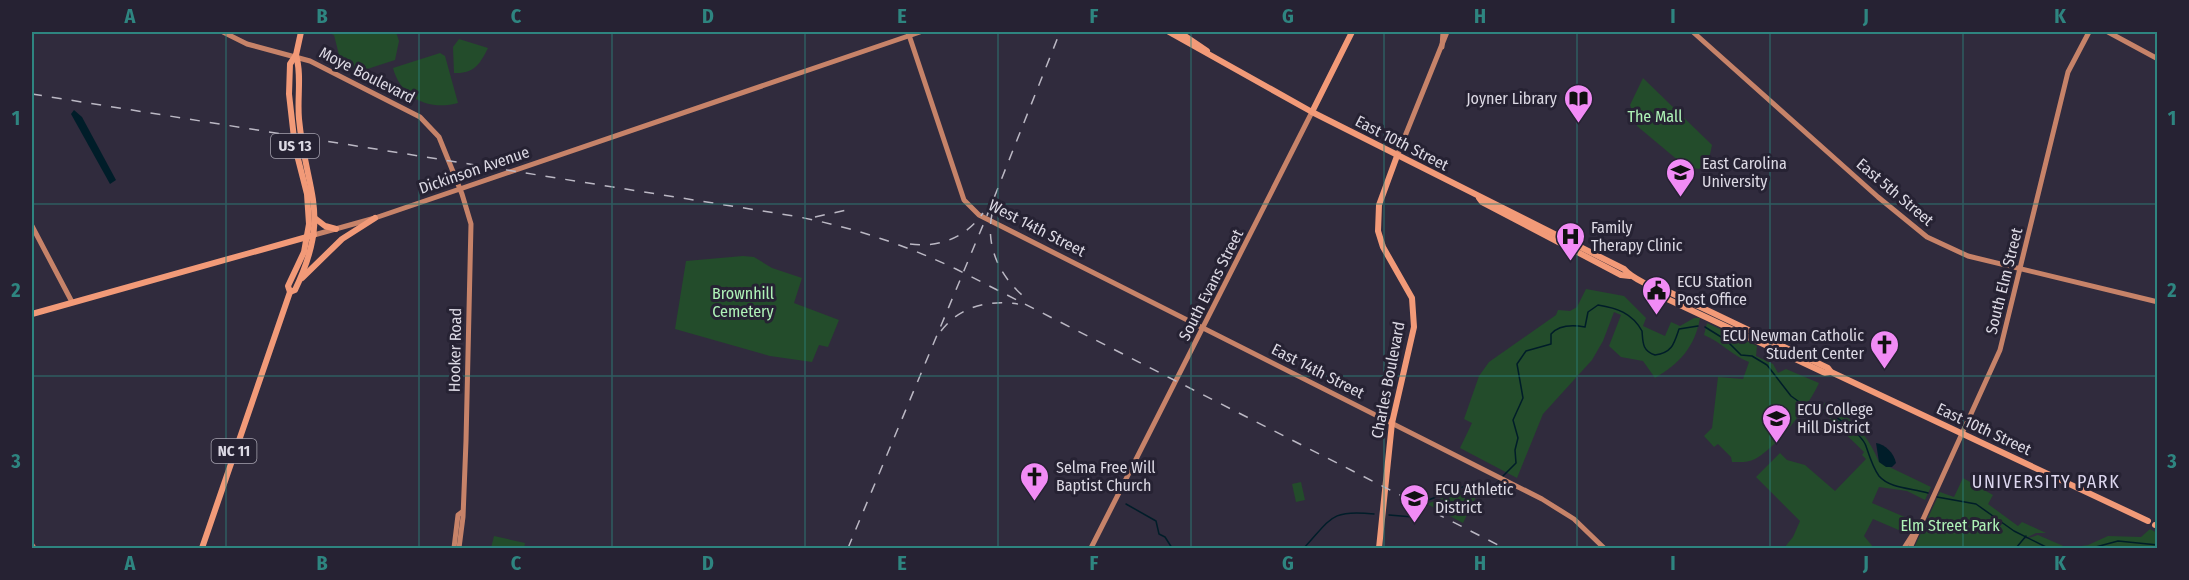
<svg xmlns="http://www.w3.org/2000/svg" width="2189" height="580" viewBox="0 0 2189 580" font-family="'Fira Sans Condensed',sans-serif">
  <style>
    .green { fill: #234c2b }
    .water { fill: #001d29 }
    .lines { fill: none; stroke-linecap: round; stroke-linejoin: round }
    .stream { stroke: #001d29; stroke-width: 1.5 }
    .secondary { stroke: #c78369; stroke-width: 5 }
    .primary { stroke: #f29a78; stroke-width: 6 }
    .rail { stroke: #bbb8c4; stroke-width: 1.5; stroke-dasharray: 10 10; stroke-linecap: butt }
    .grid { fill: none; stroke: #2e8580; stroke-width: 1.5; stroke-opacity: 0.55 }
    .labels { text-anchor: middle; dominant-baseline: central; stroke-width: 6; stroke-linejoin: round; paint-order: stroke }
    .shield { fill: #262233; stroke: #a5a2af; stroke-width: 1.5 }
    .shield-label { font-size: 15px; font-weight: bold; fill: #dcd9e4 }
    .street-label { font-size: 16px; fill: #dcd9e4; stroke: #262233 }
    .poi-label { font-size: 16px; fill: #dcd9e4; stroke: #262233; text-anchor: start }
    .park-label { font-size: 16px; fill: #aef2b7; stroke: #262233 }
    .neighbourhood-label { font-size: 18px; letter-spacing: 1.5px; fill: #ddd7ef; stroke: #262233 }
    .neatline { fill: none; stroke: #2e8580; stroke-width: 2 }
    .grid-label { font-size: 20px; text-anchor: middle; font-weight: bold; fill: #2e8580 }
  </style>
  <rect width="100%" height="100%" fill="#302b3d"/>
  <g class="green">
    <path d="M326 32H396L399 41 395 60 358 72 337 63 335 57 339 55 334 35Z"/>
    <path d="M459 39 488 48C480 64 474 74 454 73L453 47Z"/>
    <path d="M440 53 445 56 458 103C429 111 401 98 393 68Z"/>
    <path d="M1643 78 1712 145 1709 159 1699 169 1686 167 1637 126 1630 105Z"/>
    <path d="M743 256 754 257 772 268 802 278 794 303 839 320 828 347 819 345 812 362 770 356 675 329 686 261Z"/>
    <path d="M1586 289 1624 296 1646 318 1643 326 1665 336 1671 322 1680 326 1694 318H1700C1695 347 1679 364 1655 378L1643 361 1621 357 1609 346 1621 315 1614 312 1603 341 1592 360 1543 414 1517 478 1460 448 1472 423 1464 419 1479 376 1489 362 1556 315 1558 310 1570 311 1577 307Z"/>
    <path d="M1707 323 1757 346 1756 356 1773 364 1778 373 1786 369 1819 383C1808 407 1778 446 1755 459 1748 463 1739 462 1732 462L1731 457 1718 444 1714 447 1704 436 1712 428 1718 377 1743 379 1749 362C1733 356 1721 342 1704 335Z"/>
    <path d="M1824 403C1851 416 1868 435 1879 462L1931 487 1925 500 1907 491 1879 487 1872 503 1907 518 1901 531 1873 519 1864 536 1874 548H1784L1793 537 1800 521 1756 477 1780 453 1787 460 1805 465 1835 491 1866 459 1862 455 1864 452 1822 411Z"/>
    <path d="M1963 478 1993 495 1988 504 2018 526 2022 522 2046 533H2036L2022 540 2038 535 2068 548 2088 545 2108 536 2141 537 2150 529 2157 533V548H1914L1940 492 1954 497Z"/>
    <path d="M1301 482 1305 500 1296 502 1292 484Z"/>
    <path d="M1465 489 1478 493 1463 523 1427 504Z"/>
    <path d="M494 536 525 543 524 548H491Z"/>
  </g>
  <g class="water">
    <path d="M74 110 82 117 116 180 110 184 71 114Z"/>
    <path d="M1876 443C1885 444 1894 453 1896 463L1892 467H1886L1879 462Z"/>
  </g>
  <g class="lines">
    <g class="stream">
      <path d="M1705 327 1726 340 1741 355 1752 356 1767 365 1791 396 1805 406"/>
      <path d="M1819 408C1831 412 1862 434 1866 446 1869 455 1873 468 1879 476 1890 489 1913 488 1928 493"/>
      <path d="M1502 477 1516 463 1515 450 1518 438 1513 420 1523 398 1517 364 1526 351 1551 344V334C1559 325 1574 325 1585 327L1588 312 1598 305C1617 308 1632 313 1642 331 1643 342 1642 351 1655 355 1672 353 1674 344 1679 329L1698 326"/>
      <path d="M1937 497 1976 504 2014 531 2048 548"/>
      <path d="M1126 504 1156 521 1159 534 1165 537 1172 548"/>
      <path d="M1389 515 1413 517 1421 502C1436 499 1448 490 1463 487 1478 484 1484 495 1499 481"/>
      <path d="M1304 548C1331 519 1330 509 1374 514"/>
      <path d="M2016 548 2026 536"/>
      <path d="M2092 548 2118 541 2158 545"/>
    </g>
    <g class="secondary">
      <path d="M223 32 247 44 310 61 420 117 439 137 462 194 471 224 466 441 463 517 459 548"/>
      <path d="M908 32 964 200 979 215 1542 499 1574 519 1604 548"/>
      <path d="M1693 32 1878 197 1927 237 1968 256 2158 302"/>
      <path d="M2108 32 2158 59"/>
      <path d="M1442 47 1443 32"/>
      <path d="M1397 156 1447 32"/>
      <path d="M32 226 72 302"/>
      <path d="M314 235 375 218 920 32"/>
      <path d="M32 545 34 548"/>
      <path d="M454 548 458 515 462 512"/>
      <path d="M1091 548 1312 112"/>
      <path d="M1904 548 1913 534"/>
      <path d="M1910 548 2000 350 2068 72 2089 32"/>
    </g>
    <g class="primary">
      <path d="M1169 32 1312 112 1624 269C1635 282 1654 284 1663 297L1825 373 1831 372"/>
      <path d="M1179 32 1207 51"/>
      <path d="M1312 112 1352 32"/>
      <path d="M1479 198 1482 202 1621 275 1630 276"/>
      <path d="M316 219 325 226 336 229"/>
      <path d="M302 278 342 239 375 218"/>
      <path d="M1659 291H1667L1828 368 1831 372 2148 521"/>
      <path d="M290 292 295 290C332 213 306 194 299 119 297 98 302 75 296 55"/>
      <path d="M32 314 314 235"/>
      <path d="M2155 525 2158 526"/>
      <path d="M202 548 290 292 288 286 304 252 309 224 307 194 295 147 289 94 290 64 296 55 301 32"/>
      <path d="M1379 548 1392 423 1414 327 1412 298 1383 247 1378 231 1379 205 1397 156"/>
    </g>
    <g class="rail">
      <path d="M32 94 794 216C852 227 903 244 956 269L1504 548"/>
      <path d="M992 214C985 248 1001 279 1028 300"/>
      <path d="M815 217 851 209"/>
      <path d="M910 244C938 248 966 238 983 213"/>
      <path d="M941 331C960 306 988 300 1018 304"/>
      <path d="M848 548 986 218 1060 32"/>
    </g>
  </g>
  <path class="grid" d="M226 32V548M419 32V548M612 32V548M805 32V548M998 32V548M1191 32V548M1384 32V548M1577 32V548M1770 32V548M1963 32V548M32 204H2158M32 376H2158"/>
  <defs>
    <symbol id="library-pin" viewBox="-11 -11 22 30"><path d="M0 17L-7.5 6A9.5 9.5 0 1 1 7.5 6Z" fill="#f18bf5" stroke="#262233"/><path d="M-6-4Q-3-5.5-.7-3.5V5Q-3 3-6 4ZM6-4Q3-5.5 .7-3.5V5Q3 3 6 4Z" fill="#111"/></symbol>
    <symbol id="university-pin" viewBox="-11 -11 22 30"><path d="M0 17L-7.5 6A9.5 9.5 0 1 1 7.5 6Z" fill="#f18bf5" stroke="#262233"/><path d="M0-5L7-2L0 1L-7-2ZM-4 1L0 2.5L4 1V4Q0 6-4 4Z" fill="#111"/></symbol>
    <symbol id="hospital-pin" viewBox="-11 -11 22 30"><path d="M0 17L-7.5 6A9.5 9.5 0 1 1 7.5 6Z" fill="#f18bf5" stroke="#262233"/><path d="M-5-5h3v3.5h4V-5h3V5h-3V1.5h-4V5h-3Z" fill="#111"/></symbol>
    <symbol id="civic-pin" viewBox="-11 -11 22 30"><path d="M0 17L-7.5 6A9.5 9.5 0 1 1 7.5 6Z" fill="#f18bf5" stroke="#262233"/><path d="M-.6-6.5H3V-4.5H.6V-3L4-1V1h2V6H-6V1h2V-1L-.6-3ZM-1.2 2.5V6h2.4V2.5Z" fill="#111"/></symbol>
    <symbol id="church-pin" viewBox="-11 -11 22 30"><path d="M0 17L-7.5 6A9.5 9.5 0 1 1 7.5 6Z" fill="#f18bf5" stroke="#262233"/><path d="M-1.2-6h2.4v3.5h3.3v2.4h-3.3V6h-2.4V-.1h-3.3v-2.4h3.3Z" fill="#111"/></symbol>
  </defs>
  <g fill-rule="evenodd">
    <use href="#library-pin" x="1562" y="82" width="33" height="45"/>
    <use href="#university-pin" x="1664" y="156" width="33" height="45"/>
    <use href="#hospital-pin" x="1554" y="220" width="33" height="45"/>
    <use href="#civic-pin" x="1640" y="274" width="33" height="45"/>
    <use href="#church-pin" x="1868" y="328" width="33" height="45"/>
    <use href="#university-pin" x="1760" y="402" width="33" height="45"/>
    <use href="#church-pin" x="1018" y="460" width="33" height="45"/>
    <use href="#university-pin" x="1398" y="482" width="33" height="45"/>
  </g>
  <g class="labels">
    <g class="shield">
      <rect x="271" y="134" width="48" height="24" rx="4.5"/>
      <rect x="211.5" y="439" width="45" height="24" rx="4.5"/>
    </g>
    <g class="shield-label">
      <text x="295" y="146">US 13</text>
      <text x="234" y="451">NC 11</text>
    </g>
    <g class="street-label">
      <text transform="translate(367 75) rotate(27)">Moye Boulevard</text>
      <text transform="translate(1402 143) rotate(27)">East 10th Street</text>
      <text transform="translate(474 170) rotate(-19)">Dickinson Avenue</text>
      <text transform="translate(1895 192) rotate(40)">East 5th Street</text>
      <text transform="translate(1037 228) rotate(27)">West 14th Street</text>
      <text transform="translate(2004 281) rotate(-76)">South Elm Street</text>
      <text transform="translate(1211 285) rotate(-63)">South Evans Street</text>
      <text transform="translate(455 350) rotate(-89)">Hooker Road</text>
      <text transform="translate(1318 371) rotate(27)">East 14th Street</text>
      <text transform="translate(1388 380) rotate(-79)">Charles Boulevard</text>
      <text transform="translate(1984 429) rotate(25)">East 10th Street</text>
    </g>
    <g class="poi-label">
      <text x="1557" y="98" text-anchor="end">Joyner Library</text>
      <text x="1702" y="163">East Carolina<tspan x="1702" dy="18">University</tspan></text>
      <text x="1591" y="227">Family<tspan x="1591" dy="18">Therapy Clinic</tspan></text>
      <text x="1677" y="281">ECU Station<tspan x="1677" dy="18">Post Office</tspan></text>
      <text x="1864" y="335" text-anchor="end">ECU Newman Catholic<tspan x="1864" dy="18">Student Center</tspan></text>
      <text x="1797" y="409">ECU College<tspan x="1797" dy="18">Hill District</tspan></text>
      <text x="1056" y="467">Selma Free Will<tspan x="1056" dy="18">Baptist Church</tspan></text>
      <text x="1435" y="489">ECU Athletic<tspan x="1435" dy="18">District</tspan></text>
    </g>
    <g class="park-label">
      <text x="1655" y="116">The Mall</text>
      <text x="743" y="293">Brownhill<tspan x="743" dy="18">Cemetery</tspan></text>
      <text x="1950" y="525">Elm Street Park</text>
    </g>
    <g class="neighbourhood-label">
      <text x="2046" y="482">UNIVERSITY PARK</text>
    </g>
  </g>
  <rect width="2189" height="580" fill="none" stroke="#262233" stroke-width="66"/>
  <rect x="33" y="33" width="2123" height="514" class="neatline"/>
  <g class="grid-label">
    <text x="130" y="23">A</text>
    <text x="322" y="23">B</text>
    <text x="516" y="23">C</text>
    <text x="708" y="23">D</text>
    <text x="902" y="23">E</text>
    <text x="1094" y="23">F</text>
    <text x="1288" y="23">G</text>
    <text x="1480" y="23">H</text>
    <text x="1673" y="23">I</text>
    <text x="1866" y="23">J</text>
    <text x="2060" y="23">K</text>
    <text x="16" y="125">1</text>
    <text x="2172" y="125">1</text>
    <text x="16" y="297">2</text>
    <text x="2172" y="297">2</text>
    <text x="16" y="468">3</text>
    <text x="2172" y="468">3</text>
    <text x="130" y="570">A</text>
    <text x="322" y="570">B</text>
    <text x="516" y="570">C</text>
    <text x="708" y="570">D</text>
    <text x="902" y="570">E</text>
    <text x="1094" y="570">F</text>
    <text x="1288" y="570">G</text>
    <text x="1480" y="570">H</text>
    <text x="1673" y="570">I</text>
    <text x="1866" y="570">J</text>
    <text x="2060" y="570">K</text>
  </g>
</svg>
